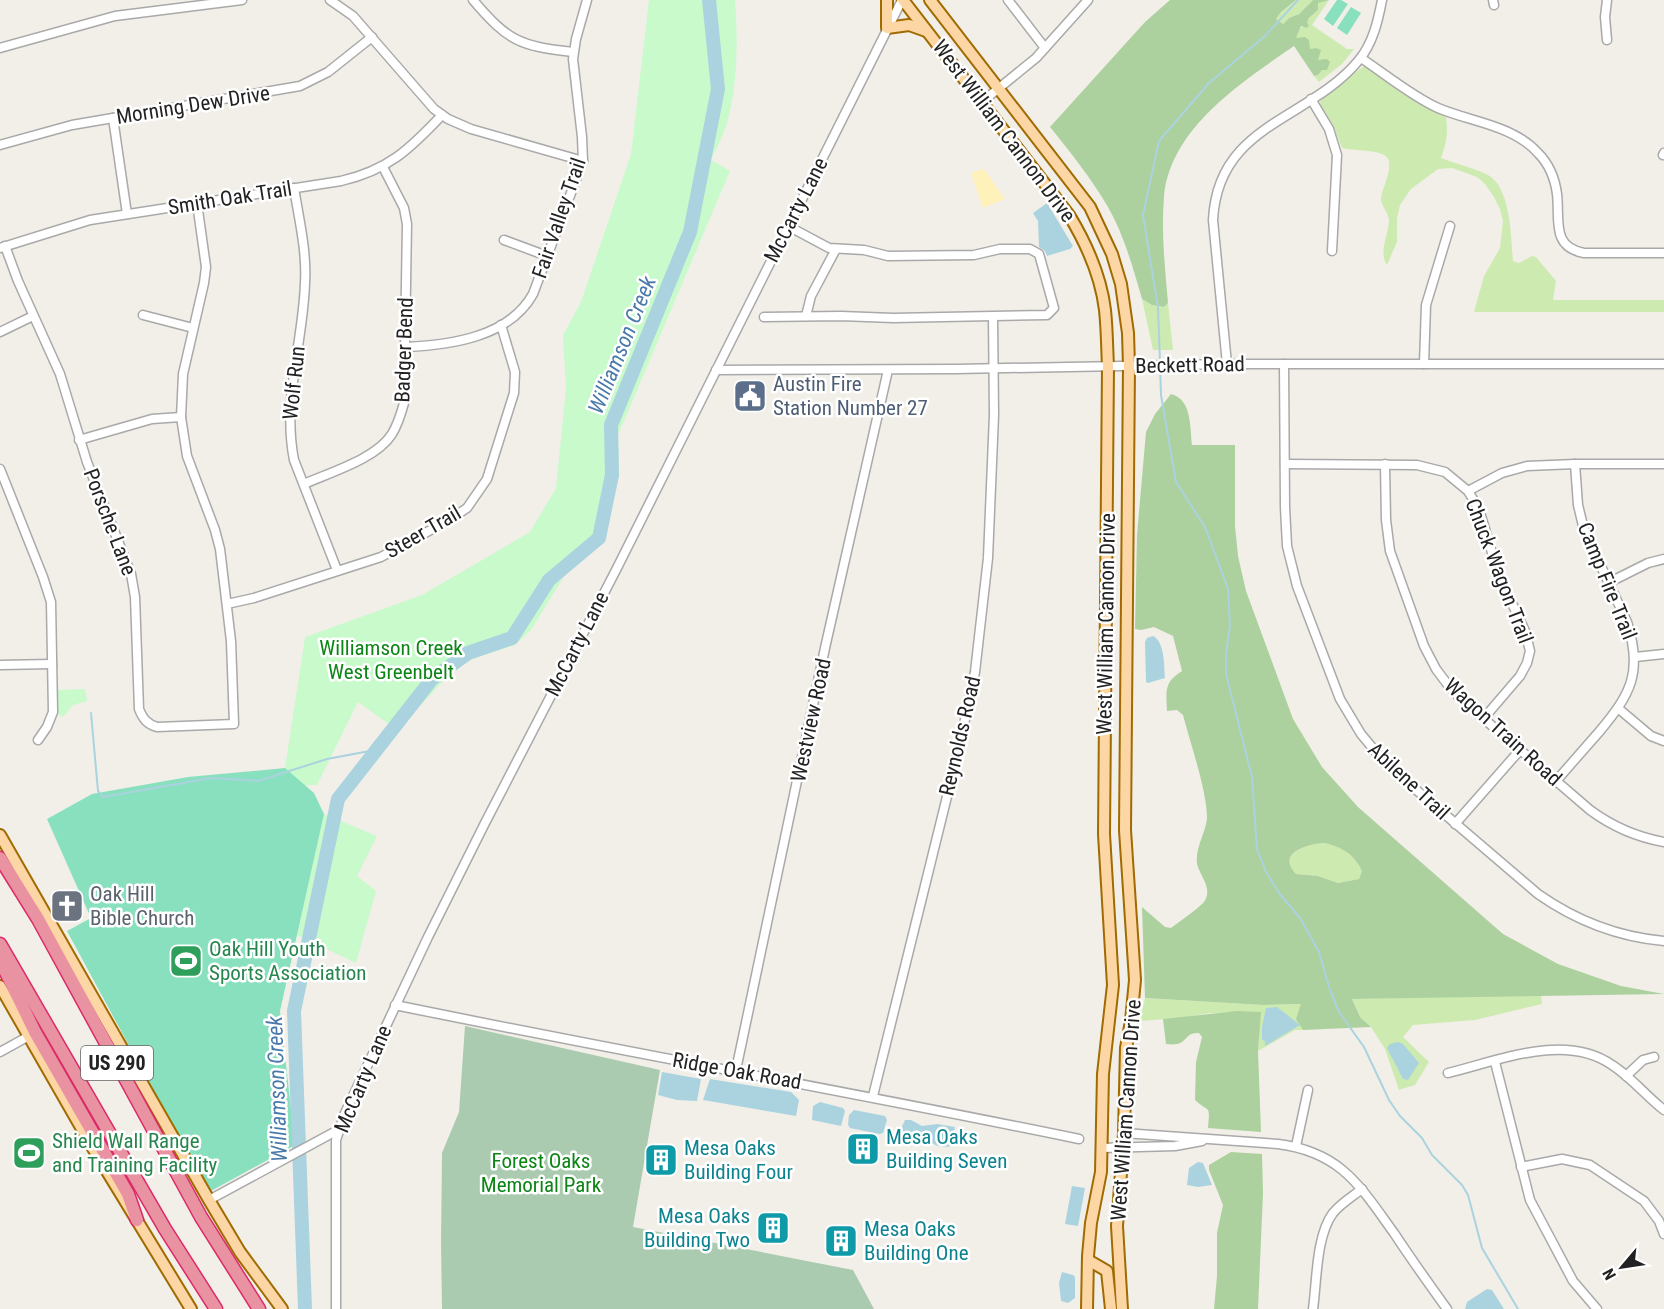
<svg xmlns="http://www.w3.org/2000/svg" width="1664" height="1309" viewBox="0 0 1664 1309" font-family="'Roboto Condensed',sans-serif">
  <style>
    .grass { fill: #cdebb0 }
    .forest { fill: #add19e; fill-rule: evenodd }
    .sand { fill: #fff1ba }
    .cemetery { fill: #aacbaf }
    .park { fill: #c8facc }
    .pitch { fill: #88e0be }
    .water { fill: #aad3df }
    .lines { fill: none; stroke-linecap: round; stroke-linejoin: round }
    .stream { stroke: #aad3df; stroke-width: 2 }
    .river { stroke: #aad3df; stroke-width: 14 }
    .minor-casing { stroke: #a9a9a9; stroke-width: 11 }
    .major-casing { stroke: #a06b00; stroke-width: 14 }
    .highway-casing { stroke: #dc2a67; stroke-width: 15 }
    .minor { stroke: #fff; stroke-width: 8 }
    .major { stroke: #fcd6a4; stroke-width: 10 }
    .highway { stroke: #e892a2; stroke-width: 12 }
    .labels { text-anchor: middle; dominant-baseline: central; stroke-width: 5; stroke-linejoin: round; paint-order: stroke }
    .shield { fill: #fff; stroke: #646464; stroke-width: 1.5 }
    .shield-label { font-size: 20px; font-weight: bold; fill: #222 }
    .street-label { font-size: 21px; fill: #222; stroke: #fff }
    .service-label { font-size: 21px; fill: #4e5e75; stroke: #fff; text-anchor: start }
    .park-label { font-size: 21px; fill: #0c8416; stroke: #fff }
    .worship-label { font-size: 21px; fill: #5b616d; stroke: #fff; text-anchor: start }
    .leisure-label { font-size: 21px; fill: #27864d; stroke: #fff; text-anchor: start }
    .culture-label { font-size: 21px; fill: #0d838f; stroke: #fff; text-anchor: start }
    .water-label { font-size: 22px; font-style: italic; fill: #4a7aab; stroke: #fff }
  </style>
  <rect width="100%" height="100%" fill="#f2efe9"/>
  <g class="grass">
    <path d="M1296 0H1313L1299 14 1289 18 1283 24 1276 19 1281 12Z"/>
    <path d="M1329 0 1312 25 1347 49H1354L1342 64 1319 82 1314 76 1318 75 1321 70 1327 69 1329 61 1317 60V57L1296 38C1296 30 1302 27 1307 23L1309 18 1318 10V2Z"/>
    <path d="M1364 66 1446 117C1448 134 1447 141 1441 158 1455 164 1472 167 1486 174 1511 185 1511 237 1513 261L1519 263 1532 256 1536 257 1556 281 1553 300H1664V312H1474L1484 276 1500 248 1503 221 1500 209 1494 197 1485 184 1477 177 1452 168 1438 169 1411 189 1400 205 1397 218V242L1387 265C1378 252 1389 234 1389 220 1388 211 1381 207 1381 198 1382 188 1397 161 1384 155 1371 149 1355 151 1342 148L1332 123 1320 104 1321 99Z"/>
    <path d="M1142 299 1152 305 1164 307 1168 303 1173 350H1153Z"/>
    <path d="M1324 843C1342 847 1354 854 1362 871L1359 879 1338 883 1318 876 1295 874C1277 853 1307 844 1324 843Z"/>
    <path d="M1541 995 1542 1004 1475 1020 1413 1025 1403 1037 1429 1062 1415 1085 1399 1090 1385 1049 1371 1027 1360 1017 1352 999Z"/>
    <path d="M1145 998 1263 1005 1302 1004 1301 1026 1303 1030H1295L1258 1051 1260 1012 1210 1013 1179 1018 1140 1021Z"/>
  </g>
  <g class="forest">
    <path d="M1170 0H1296L1281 12 1276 19 1283 24 1289 18 1299 14 1313 0H1329L1318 3V10L1309 18 1307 23 1309 25 1307 28 1301 26 1296 38 1305 37 1309 40 1310 49 1316 48 1321 50 1318 60 1327 59 1330 62 1327 70H1322L1318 75 1314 76 1294 46C1242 82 1170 128 1164 197 1161 233 1165 268 1168 303L1164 307 1152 305 1142 299C1133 268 1124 235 1108 207 1091 178 1071 153 1050 127L1145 22Z"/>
    <path d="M1171 394C1192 399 1190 428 1192 445H1235V526L1238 556 1246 591 1293 719 1322 767 1358 807 1503 934 1558 964 1621 986 1664 994 1352 999 1360 1017 1371 1027 1303 1030 1296 1019 1301 1004 1263 1005 1145 998 1142 907 1165 927 1171 928C1179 922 1199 908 1204 902 1214 888 1198 874 1197 863 1195 848 1206 832 1207 818 1207 791 1190 742 1183 715L1177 710 1167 711C1166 691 1164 682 1182 671L1173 636 1154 627 1141 630 1135 629 1137 535 1146 432 1155 414ZM1324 843C1342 847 1354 854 1362 871L1359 879 1338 883 1318 876 1296 874C1276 853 1307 844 1324 843Z"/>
    <path d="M1237 1011 1261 1012 1258 1051 1261 1132 1208 1128C1210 1103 1210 1114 1195 1100L1196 1062 1202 1037 1199 1033C1182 1032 1190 1047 1166 1044L1163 1019Z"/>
    <path d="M1231 1152 1262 1154 1263 1193 1258 1309H1214L1217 1276V1233L1223 1205 1209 1170V1165Z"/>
  </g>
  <path class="sand" d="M984 169 1005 199 983 208 971 173Z"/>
  <path class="cemetery" d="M465 1026 660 1070 633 1227 853 1270 874 1309H442L441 1243 442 1153 459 1112Z"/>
  <g class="park">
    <path d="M649 0H735C738 37 738 90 726 126 722 138 716 149 711 160L730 171 618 435 619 470 611 504 598 538 563 578 531 630 515 645 472 659 451 673 397 730 358 702 317 785 253 787 285 768 305 637 422 595 530 532 556 488 566 389 563 335 581 302 631 154Z"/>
    <path d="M85 689 87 701 73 705 63 717 58 714V690Z"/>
    <path d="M324 814 377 836 357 876 376 891 356 963 297 935Z"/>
  </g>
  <g class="pitch">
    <path d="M1337 0H1341L1348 4 1333 26 1324 19Z"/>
    <path d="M1351 7 1361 13 1347 35 1337 28Z"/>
    <path d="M285 768 314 793 324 814 280 1011 295 1145 211 1191 153 1090 67 931 91 918 47 819 92 794 188 777Z"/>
  </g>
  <g class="water">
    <path d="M1047 203 1073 246 1070 249 1047 256 1045 251 1039 247 1038 221 1033 213Z"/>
    <path d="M1153 636C1165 642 1164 666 1165 678L1148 683 1146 682 1145 642 1147 638Z"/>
    <path d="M1277 1007 1300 1025 1265 1046V1041L1262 1040V1027L1266 1008Z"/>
    <path d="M1398 1042 1403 1044 1419 1063 1408 1080 1403 1079 1387 1048 1390 1044Z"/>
    <path d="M662 1072 701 1079 697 1101 677 1100 658 1095Z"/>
    <path d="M710 1079 791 1092 799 1100 796 1116 703 1100Z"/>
    <path d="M820 1102 843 1108 845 1111 841 1126 812 1120 813 1106Z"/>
    <path d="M854 1110 885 1116 887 1120 883 1133 879 1134 850 1128 848 1125 849 1115Z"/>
    <path d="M905 1120H911L922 1126 937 1124 955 1127 951 1146C942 1149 932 1145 926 1138L917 1141 903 1139 899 1133Z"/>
    <path d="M1198 1162 1203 1163 1212 1185 1198 1187 1187 1185 1189 1168Z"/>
    <path d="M1072 1186 1085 1188 1078 1226 1065 1224Z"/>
    <path d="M1062 1272 1073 1275 1075 1277V1298L1068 1303 1061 1301 1059 1283Z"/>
    <path d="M1487 1289 1492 1290 1504 1309H1465L1467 1302Z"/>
  </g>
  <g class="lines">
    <g class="stream">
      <path d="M1160 362 1158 308 1143 215 1159 141 1209 83 1265 36 1298 0"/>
      <path d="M1160 367 1161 395 1176 482 1205 527 1228 589 1230 625 1226 654V674L1252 777 1257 849 1266 872 1279 893 1300 918 1319 952 1330 990 1339 1012 1364 1047 1389 1100 1400 1116 1422 1138 1432 1155 1462 1185 1468 1195 1482 1248 1518 1309"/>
      <path d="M91 713 98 791 103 797 211 778 258 781 327 759 375 750"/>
    </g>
    <path class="river" d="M305 1309 294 1011 338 799 432 679 468 653 512 638 549 580 599 538 612 475 611 425 690 232 718 89 709 0"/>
    <defs>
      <g id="minor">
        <path d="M330 0 353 16 434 109 448 119 471 129 583 161"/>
        <path d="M473 0C508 41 519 46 573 52"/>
        <path d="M1008 0 1045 48"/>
        <path d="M1493 0 1494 5"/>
        <path d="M1607 40 1605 17 1607 0"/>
        <path d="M0 48 115 16 242 0"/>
        <path d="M1361 58C1385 74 1413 97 1438 108 1471 122 1513 125 1538 153 1549 164 1555 179 1557 194 1560 220 1551 247 1584 253H1664"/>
        <path d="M1311 99 1329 129 1337 155 1332 251"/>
        <path d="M983 101 1036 58 1088 0"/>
        <path d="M113 118 127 214"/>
        <path d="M0 145 72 125 300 86 328 72 372 37"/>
        <path d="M1663 155 1664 153"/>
        <path d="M294 188C299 219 307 252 305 283 303 344 282 399 294 460L337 570"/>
        <path d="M504 240 547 256"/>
        <path d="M5 246 18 281 60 374 87 462 131 574 135 597 139 709C143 719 147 724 157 727L234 724 231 641 220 549 215 530 187 456 181 417 183 374 204 283 206 267 197 203"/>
        <path d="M0 248 90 220 341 181C388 170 409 150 442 115"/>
        <path d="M143 315 193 328"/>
        <path d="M806 316 811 296 836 249"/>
        <path d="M764 317 841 316 893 318 1047 315 1054 308 1039 254 1030 249H1000L974 255 888 256 864 250 829 248 788 226"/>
        <path d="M0 332 33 316"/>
        <path d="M406 347C451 345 509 337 533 294L583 161 582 137 573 59 576 39 587 0"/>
        <path d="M1227 364 1213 220C1218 123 1309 121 1359 60 1373 43 1378 21 1382 0"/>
        <path d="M1284 364 1285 507 1287 546 1297 586 1340 699 1361 734 1386 764 1538 894C1575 920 1619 937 1664 941"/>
        <path d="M1424 364 1426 305 1450 226"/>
        <path d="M716 370 956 369 1227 364H1664"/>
        <path d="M79 440 152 419 181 417"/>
        <path d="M1285 464 1417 465 1445 472 1468 491 1479 509 1499 576 1525 631 1530 651 1527 663 1520 676 1484 718"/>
        <path d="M1385 464 1386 520 1390 551 1424 646 1436 669 1451 689 1462 700 1590 810C1613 827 1636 837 1664 842"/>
        <path d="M0 469 43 577 51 602 53 712 47 727 38 740"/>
        <path d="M304 484C331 472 376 459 392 434 398 424 401 414 404 403L407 224 404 208 383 167"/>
        <path d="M1468 491 1502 473 1527 466 1575 464H1664"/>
        <path d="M1608 583 1648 563 1664 559"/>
        <path d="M227 604 254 598 381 557 449 520 467 508 487 479 514 393 515 372 501 325"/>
        <path d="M1635 657 1664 654"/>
        <path d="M0 665 52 664"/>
        <path d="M1619 709 1651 736 1664 741"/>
        <path d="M1556 781C1571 764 1585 748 1599 732 1631 694 1643 672 1627 622L1584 530 1578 505 1575 464"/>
        <path d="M1455 824 1520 750"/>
        <path d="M395 1005C623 1052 852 1092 1079 1139"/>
        <path d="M0 1052 29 1036"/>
        <path d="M1495 1062 1530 1200 1573 1281 1597 1309"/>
        <path d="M736 1070 825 648 888 370"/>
        <path d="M1448 1073C1498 1061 1565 1032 1612 1065 1631 1077 1646 1096 1664 1110"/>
        <path d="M1626 1076 1643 1060 1654 1057"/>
        <path d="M873 1096 959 748 975 672 988 558 994 415 993 317"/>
        <path d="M1124 1133 1278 1144C1341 1152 1360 1186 1394 1233 1411 1259 1429 1284 1447 1309"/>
        <path d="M1296 1146 1308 1090"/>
        <path d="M1102 1148 1175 1146 1202 1141"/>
        <path d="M1521 1167 1562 1159 1590 1165 1644 1201 1659 1221 1664 1234"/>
        <path d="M209 1200 338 1130"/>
        <path d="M336 1309V1140L345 1113 428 937 485 823 616 570 902 0"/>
        <path d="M1313 1309C1317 1280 1316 1236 1333 1213 1341 1203 1353 1196 1362 1189"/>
      </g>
      <g id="major">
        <path d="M887 0V28L909 25 926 31"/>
        <path d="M903 0 1069 215C1086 243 1101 277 1105 310 1107 328 1107 347 1108 366L1104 834 1113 985 1103 1074 1101 1172 1091 1223 1088 1256 1087 1309"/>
        <path d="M930 0 1090 207 1112 254 1121 284 1128 333 1129 366 1125 830 1135 980 1131 1021 1126 1048 1124 1133 1117 1226 1122 1309"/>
        <path d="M0 835 209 1200 240 1252 282 1309"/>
        <path d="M0 986 94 1150 191 1309"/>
        <path d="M1088 1260 1107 1271 1111 1309"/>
      </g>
      <g id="highway">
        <path d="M0 858 38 919 201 1217 259 1309"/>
        <path d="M0 944 165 1229 216 1309"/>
        <path d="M0 960 35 1032 128 1194 137 1220"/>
      </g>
    </defs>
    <use href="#minor" class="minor-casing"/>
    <use href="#major" class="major-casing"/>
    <use href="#highway" class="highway-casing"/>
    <use href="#minor" class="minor"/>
    <use href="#major" class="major"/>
    <use href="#highway" class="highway"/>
  </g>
  <defs>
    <symbol id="civic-square" viewBox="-11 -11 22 22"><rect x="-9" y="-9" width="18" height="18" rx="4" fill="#5c6f8a" stroke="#fff"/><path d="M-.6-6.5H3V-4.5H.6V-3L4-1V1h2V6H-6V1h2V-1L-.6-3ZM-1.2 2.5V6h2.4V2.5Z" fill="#fff"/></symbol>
    <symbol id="church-square" viewBox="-11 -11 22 22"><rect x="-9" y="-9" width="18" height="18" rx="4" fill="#6b7280" stroke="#fff"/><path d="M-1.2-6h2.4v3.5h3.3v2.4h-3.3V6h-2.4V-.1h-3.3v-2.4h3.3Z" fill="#fff"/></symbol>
    <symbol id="stadium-square" viewBox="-11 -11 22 22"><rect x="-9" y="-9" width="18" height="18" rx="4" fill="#2e9e5b" stroke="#fff"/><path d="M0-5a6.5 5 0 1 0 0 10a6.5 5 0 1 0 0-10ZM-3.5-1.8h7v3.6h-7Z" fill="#fff"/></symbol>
    <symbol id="building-square" viewBox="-11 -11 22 22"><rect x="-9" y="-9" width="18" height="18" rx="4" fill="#0f9aa8" stroke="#fff"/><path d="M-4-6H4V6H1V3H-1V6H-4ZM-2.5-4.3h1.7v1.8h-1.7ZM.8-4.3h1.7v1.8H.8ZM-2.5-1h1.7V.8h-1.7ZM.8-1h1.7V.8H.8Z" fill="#fff"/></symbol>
  </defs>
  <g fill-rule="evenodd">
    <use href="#civic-square" x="731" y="377" width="38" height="38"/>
    <use href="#church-square" x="48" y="887" width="38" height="38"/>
    <use href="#stadium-square" x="167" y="942" width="38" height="38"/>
    <use href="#building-square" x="844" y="1130" width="38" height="38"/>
    <use href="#stadium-square" x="10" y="1134" width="38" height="38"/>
    <use href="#building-square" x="642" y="1141" width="38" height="38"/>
    <use href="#building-square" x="754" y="1209" width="38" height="38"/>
    <use href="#building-square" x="822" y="1222" width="38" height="38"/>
  </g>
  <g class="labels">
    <rect class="shield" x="81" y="1046" width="72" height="34" rx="4.5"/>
    <g class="shield-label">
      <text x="117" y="1063">US 290</text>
    </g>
    <g class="street-label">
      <text transform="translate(193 105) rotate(-9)">Morning Dew Drive</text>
      <text transform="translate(1004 131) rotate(53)">West William Cannon Drive</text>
      <text transform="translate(230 198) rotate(-9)">Smith Oak Trail</text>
      <text transform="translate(796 210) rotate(-63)">McCarty Lane</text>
      <text transform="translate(559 218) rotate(-71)">Fair Valley Trail</text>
      <text transform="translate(404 350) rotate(-88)">Badger Bend</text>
      <text transform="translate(1190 365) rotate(-1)">Beckett Road</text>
      <text transform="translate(294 383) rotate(-84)">Wolf Run</text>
      <text transform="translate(110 522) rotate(69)">Porsche Lane</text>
      <text transform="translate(423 532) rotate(-30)">Steer Trail</text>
      <text transform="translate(1499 571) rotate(69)">Chuck Wagon Trail</text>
      <text transform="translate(1607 581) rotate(68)">Camp Fire Trail</text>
      <text transform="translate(1106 624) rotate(-89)">West William Cannon Drive</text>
      <text transform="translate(577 644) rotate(-63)">McCarty Lane</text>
      <text transform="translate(811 720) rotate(-78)">Westview Road</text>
      <text transform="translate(1503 732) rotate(42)">Wagon Train Road</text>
      <text transform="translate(960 736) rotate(-77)">Reynolds Road</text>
      <text transform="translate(1409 781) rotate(43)">Abilene Trail</text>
      <text transform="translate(737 1071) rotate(10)">Ridge Oak Road</text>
      <text transform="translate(363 1079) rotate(-67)">McCarty Lane</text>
      <text transform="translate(1126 1110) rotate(-86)">West William Cannon Drive</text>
    </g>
    <g class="service-label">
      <text x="773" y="384">Austin Fire<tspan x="773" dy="24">Station Number 27</tspan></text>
    </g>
    <g class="park-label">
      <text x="391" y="648">Williamson Creek<tspan x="391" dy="24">West Greenbelt</tspan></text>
      <text x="541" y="1161">Forest Oaks<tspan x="541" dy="24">Memorial Park</tspan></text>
    </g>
    <g class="worship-label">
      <text x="90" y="894">Oak Hill<tspan x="90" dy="24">Bible Church</tspan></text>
    </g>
    <g class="leisure-label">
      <text x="209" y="949">Oak Hill Youth<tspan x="209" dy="24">Sports Association</tspan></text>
      <text x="52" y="1141">Shield Wall Range<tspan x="52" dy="24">and Training Facility</tspan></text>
    </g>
    <g class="culture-label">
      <text x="886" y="1137">Mesa Oaks<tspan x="886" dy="24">Building Seven</tspan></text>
      <text x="684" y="1148">Mesa Oaks<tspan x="684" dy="24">Building Four</tspan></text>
      <text x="750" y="1216" text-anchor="end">Mesa Oaks<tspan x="750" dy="24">Building Two</tspan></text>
      <text x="864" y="1229">Mesa Oaks<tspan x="864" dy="24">Building One</tspan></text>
    </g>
    <g class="water-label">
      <text transform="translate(622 345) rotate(-68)">Williamson Creek</text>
      <text transform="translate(277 1089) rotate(-92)">Williamson Creek</text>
    </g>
  </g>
  <g transform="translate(1622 1267) rotate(241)" stroke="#ffffff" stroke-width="4.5" paint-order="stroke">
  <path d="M0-4.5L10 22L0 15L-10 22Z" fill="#222222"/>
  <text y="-9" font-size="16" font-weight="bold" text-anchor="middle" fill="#222222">N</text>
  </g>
</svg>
